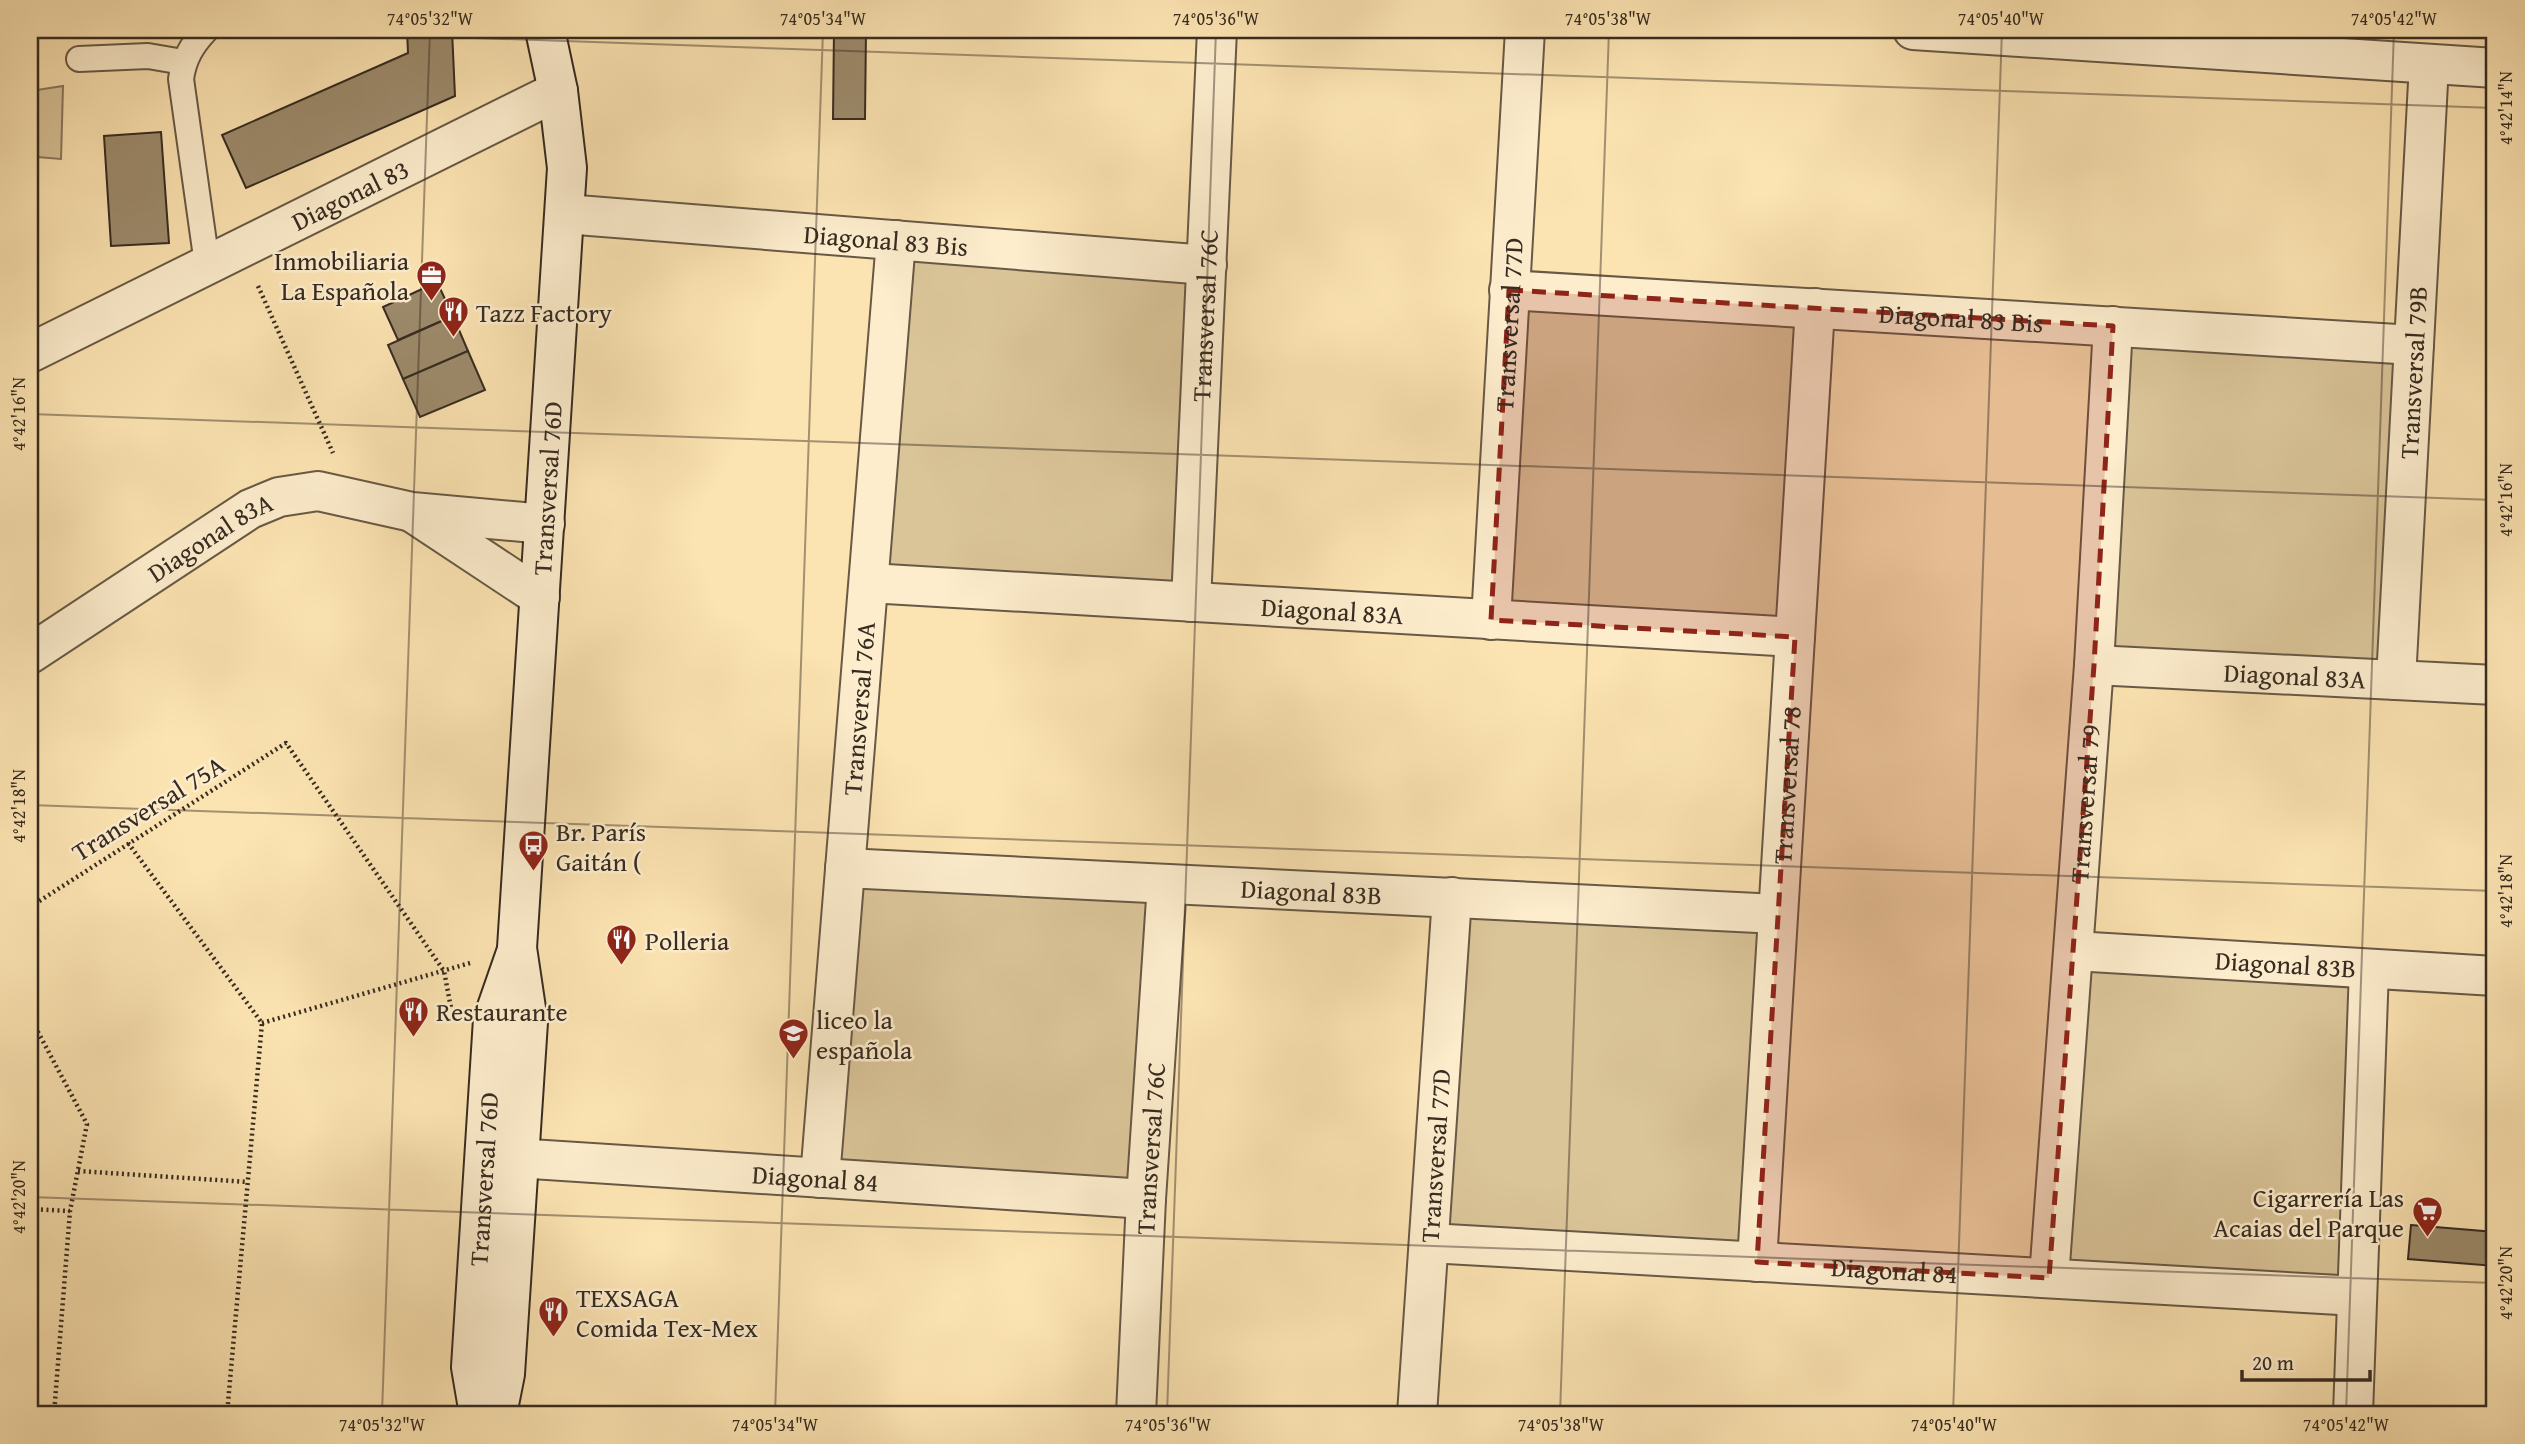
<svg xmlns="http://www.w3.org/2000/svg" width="2525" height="1444" viewBox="0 0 2525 1444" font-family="'Gentium Book Plus',serif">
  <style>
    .green { fill: #dac599; stroke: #88785d; stroke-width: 2 }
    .building { fill: #9d8b6c; stroke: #362b21; stroke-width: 2 }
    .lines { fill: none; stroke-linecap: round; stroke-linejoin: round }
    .service-casing { stroke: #685945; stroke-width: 28 }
    .minor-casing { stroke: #685945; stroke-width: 42 }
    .tertiary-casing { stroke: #685945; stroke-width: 42 }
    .secondary-casing { stroke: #362b21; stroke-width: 42 }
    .path { stroke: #362b21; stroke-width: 4.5; stroke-dasharray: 2 3.5; stroke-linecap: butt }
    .service { stroke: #fdedcd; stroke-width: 24 }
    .minor { stroke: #fdedcd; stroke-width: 38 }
    .tertiary { stroke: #fdedcd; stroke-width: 38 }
    .secondary { stroke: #fdedcd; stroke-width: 38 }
    .marked { fill: #8f2418; fill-opacity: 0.2; stroke: #8f2418; stroke-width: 5; stroke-dasharray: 14 9; stroke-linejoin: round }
    .ticks { fill: none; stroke: #362b21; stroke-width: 2; stroke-opacity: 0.45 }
    .labels { text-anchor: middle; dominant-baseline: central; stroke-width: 5; stroke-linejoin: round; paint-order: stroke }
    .street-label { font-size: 26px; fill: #362b21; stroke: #fdedcd }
    .poi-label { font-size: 26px; fill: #362b21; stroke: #fdedcd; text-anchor: start }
    .neatline { fill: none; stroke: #362b21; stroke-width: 2.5 }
    .ticks-label { font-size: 18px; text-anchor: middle; fill: #362b21 }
  </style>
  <rect width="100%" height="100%" fill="#fce4b2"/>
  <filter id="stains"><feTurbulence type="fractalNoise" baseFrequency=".00286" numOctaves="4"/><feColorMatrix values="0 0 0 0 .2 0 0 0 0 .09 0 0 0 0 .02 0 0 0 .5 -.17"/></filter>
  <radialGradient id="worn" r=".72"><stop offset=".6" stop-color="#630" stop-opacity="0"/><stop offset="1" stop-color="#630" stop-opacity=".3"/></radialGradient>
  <g class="green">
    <path d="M63 86 61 159 37 157 30 159V91Z"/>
    <path d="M896 240 1207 265 1191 602 869 583Z"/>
    <path d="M1509 290 1815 308 1795 637 1491 620Z"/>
    <path d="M2113 326 2414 345 2396 680 2094 665Z"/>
    <path d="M845 868 1167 884 1146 1199 821 1178Z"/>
    <path d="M1452 897 1778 914 1757 1262 1429 1243Z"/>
    <path d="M2074 951 2369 969 2357 1296 2049 1278Z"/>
  </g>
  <g class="building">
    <path d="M407 30H452L455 96 246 188 222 135 408 53Z"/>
    <path d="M834 30H866L865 119H833Z"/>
    <path d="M161 132 169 243 111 246 104 136Z"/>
    <path d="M437 282 453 316 398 340 383 307Z"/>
    <path d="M453 316 468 351 403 379 388 345Z"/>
    <path d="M468 351 485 390 420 417 403 379Z"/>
    <path d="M2411 1225 2495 1232V1266L2408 1259Z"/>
  </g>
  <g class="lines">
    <defs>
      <g id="service">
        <path d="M206 30C192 45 184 58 181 79L207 264"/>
        <path d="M79 59 148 56 183 62"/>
      </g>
      <g id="minor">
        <path id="s1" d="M565 214 1207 265"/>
        <path id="s2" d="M1509 290 2414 345"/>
        <path id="s3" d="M30 353 558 91"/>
        <path d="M413 513 540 597"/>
        <path id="s4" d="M869 583 1795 637"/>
        <path id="s5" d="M1191 602 1217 30"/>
        <path id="s6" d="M1491 620 1525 30"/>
        <path id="s7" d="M30 654 250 509 279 497 318 491 412 512 545 524"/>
        <path id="s8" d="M2094 665 2495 685"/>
        <path id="s9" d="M2396 680 2429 64"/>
        <path id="s10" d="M845 868 1778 914"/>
        <path id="s11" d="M2074 951 2495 976"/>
        <path id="s12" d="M485 1156 1146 1199"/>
        <path id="s13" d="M820 1178 896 240"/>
        <path id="s14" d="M1429 1243 2357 1296"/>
        <path id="s15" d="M1757 1262 1815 308"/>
        <path id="s16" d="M2049 1278 2094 665 2113 326"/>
        <path id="s17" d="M1136 1414 1146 1199 1167 884"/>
        <path id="s18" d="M1417 1414 1452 897"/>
        <path d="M2353 1414 2369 969"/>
      </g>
      <path id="tertiary" d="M1913 30 2495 68"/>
      <g id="secondary">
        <path id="s19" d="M479 1414 471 1367 493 1019 516 953"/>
        <path id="s20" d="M497 1414 505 1374 528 1022 517 948 567 168 558 91 545 30"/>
      </g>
    </defs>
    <use href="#service" class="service-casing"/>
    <use href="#minor" class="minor-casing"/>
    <use href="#tertiary" class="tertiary-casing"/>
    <use href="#secondary" class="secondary-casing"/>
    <g class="path">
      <path d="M258 286 333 453"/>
      <path d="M128 843 262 1023 227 1414"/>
      <path d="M30 907 286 743 444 971 451 1008"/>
      <path d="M30 1017 87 1124 70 1211 54 1414"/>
      <path d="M262 1023 470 963"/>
      <path d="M78 1171 248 1182"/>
      <path d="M30 1209 70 1211"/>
    </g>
    <use href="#service" class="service"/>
    <use href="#minor" class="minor"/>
    <use href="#tertiary" class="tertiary"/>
    <use href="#secondary" class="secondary"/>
  </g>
  <path class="marked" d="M1509 290 2113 326 2094 665 2049 1278 1757 1262 1795 637 1491 620Z"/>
  <path class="ticks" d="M245 30 2495 108M30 244 37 30M30 414 2495 500M30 805 2495 891M30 1197 2495 1283M382 1414 430 30M775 1414 823 30M1167 1414 1216 30M1560 1414 1609 30M1953 1414 2002 30M2346 1414 2394 30"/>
  <defs>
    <symbol id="office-pin" viewBox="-11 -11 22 30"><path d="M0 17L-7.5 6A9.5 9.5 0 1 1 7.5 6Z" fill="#8f2418" stroke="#fdedcd"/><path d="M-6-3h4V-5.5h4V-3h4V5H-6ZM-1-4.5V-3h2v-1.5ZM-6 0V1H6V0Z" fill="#fff"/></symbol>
    <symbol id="restaurant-pin" viewBox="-11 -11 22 30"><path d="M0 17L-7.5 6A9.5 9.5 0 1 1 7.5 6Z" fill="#8f2418" stroke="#fdedcd"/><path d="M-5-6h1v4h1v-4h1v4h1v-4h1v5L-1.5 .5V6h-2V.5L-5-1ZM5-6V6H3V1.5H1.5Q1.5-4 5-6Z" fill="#fff"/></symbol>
    <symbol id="bus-pin" viewBox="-11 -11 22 30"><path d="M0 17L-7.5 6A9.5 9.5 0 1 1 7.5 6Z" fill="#8f2418" stroke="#fdedcd"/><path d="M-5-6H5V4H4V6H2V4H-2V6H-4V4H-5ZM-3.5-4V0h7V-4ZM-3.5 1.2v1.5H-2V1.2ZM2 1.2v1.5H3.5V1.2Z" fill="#fff"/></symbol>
    <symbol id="school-pin" viewBox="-11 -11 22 30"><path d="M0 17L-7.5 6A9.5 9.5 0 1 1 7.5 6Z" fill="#8f2418" stroke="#fdedcd"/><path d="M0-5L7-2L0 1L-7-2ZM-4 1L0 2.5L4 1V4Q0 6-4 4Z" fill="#fff"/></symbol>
    <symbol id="supermarket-pin" viewBox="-11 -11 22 30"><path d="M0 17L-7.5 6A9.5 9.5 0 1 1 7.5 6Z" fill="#8f2418" stroke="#fdedcd"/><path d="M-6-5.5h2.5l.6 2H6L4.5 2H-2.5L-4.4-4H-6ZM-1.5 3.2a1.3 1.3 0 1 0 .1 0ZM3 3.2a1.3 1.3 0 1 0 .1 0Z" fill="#fff"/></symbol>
  </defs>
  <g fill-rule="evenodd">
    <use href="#office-pin" x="414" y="258" width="35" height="47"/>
    <use href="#restaurant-pin" x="436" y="294" width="35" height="47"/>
    <use href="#bus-pin" x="516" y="828" width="35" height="47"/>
    <use href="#restaurant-pin" x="604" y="922" width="35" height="47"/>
    <use href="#restaurant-pin" x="396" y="994" width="35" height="47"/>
    <use href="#school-pin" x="776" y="1016" width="35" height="47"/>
    <use href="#supermarket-pin" x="2410" y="1194" width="35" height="47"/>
    <use href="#restaurant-pin" x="536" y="1294" width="35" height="47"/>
  </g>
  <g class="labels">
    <g class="street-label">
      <text stroke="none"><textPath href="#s3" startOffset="357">Diagonal 83</textPath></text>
      <text stroke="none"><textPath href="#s1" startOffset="322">Diagonal 83 Bis</textPath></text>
      <text stroke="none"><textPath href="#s5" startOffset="287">Transversal 76C</textPath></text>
      <text stroke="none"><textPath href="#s2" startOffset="453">Diagonal 83 Bis</textPath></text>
      <text stroke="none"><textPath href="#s6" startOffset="296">Transversal 77D</textPath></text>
      <text stroke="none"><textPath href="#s9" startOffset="308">Transversal 79B</textPath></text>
      <text stroke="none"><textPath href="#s20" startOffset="929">Transversal 76D</textPath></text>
      <text stroke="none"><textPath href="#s7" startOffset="215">Diagonal 83A</textPath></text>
      <text stroke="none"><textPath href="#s4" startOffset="464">Diagonal 83A</textPath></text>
      <text stroke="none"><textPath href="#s8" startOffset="201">Diagonal 83A</textPath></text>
      <text stroke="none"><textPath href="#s13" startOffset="471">Transversal 76A</textPath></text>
      <text stroke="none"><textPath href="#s15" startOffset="478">Transversal 78</textPath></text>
      <text stroke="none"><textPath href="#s16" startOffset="476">Transversal 79</textPath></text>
      <text transform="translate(148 808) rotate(-32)">Transversal 75A</text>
      <text stroke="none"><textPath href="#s10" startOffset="467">Diagonal 83B</textPath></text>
      <text stroke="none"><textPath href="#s11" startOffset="212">Diagonal 83B</textPath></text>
      <text stroke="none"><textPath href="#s17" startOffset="266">Transversal 76C</textPath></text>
      <text stroke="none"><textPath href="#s18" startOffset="259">Transversal 77D</textPath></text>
      <text stroke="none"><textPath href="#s12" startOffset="331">Diagonal 84</textPath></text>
      <text stroke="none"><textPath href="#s19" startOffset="236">Transversal 76D</textPath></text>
      <text stroke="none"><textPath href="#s14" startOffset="466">Diagonal 84</textPath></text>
    </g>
    <g class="poi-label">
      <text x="409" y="260" text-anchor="end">Inmobiliaria<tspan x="409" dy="30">La Española</tspan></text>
      <text x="476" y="312">Tazz Factory</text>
      <text x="556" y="831">Br. París<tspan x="556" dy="30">Gaitán (</tspan></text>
      <text x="645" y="940">Polleria</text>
      <text x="436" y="1011">Restaurante</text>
      <text x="816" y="1019">liceo la<tspan x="816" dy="30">española</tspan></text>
      <text x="2404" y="1197" text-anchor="end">Cigarrería Las<tspan x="2404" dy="30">Acaias del Parque</tspan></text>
      <text x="576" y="1297">TEXSAGA<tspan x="576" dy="30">Comida Tex-Mex</tspan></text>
    </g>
  </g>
  <rect width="2525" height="1444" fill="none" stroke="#fce4b2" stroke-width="77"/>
  <path d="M2242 1370v10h128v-10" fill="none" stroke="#362b21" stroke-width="3.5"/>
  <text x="2252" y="1370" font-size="21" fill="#362b21" stroke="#fdedcd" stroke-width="5" paint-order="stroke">20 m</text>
  <rect x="38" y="38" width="2448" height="1368" class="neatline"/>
  <g class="ticks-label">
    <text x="430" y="25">74°05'32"W</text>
    <text x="823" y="25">74°05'34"W</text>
    <text x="1216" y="25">74°05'36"W</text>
    <text x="1608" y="25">74°05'38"W</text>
    <text x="2001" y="25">74°05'40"W</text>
    <text x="2394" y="25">74°05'42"W</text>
    <text transform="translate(2506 108) rotate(-90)" y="6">4°42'14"N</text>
    <text transform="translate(19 414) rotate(-90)" y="6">4°42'16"N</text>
    <text transform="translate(2506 500) rotate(-90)" y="6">4°42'16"N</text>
    <text transform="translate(19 806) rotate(-90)" y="6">4°42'18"N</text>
    <text transform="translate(2506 891) rotate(-90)" y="6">4°42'18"N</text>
    <text transform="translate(19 1197) rotate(-90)" y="6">4°42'20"N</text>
    <text transform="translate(2506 1283) rotate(-90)" y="6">4°42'20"N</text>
    <text x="382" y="1431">74°05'32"W</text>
    <text x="775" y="1431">74°05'34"W</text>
    <text x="1168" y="1431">74°05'36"W</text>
    <text x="1561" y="1431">74°05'38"W</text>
    <text x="1954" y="1431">74°05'40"W</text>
    <text x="2346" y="1431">74°05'42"W</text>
  </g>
  <rect width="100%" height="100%" filter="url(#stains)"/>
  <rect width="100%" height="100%" fill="url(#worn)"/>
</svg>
